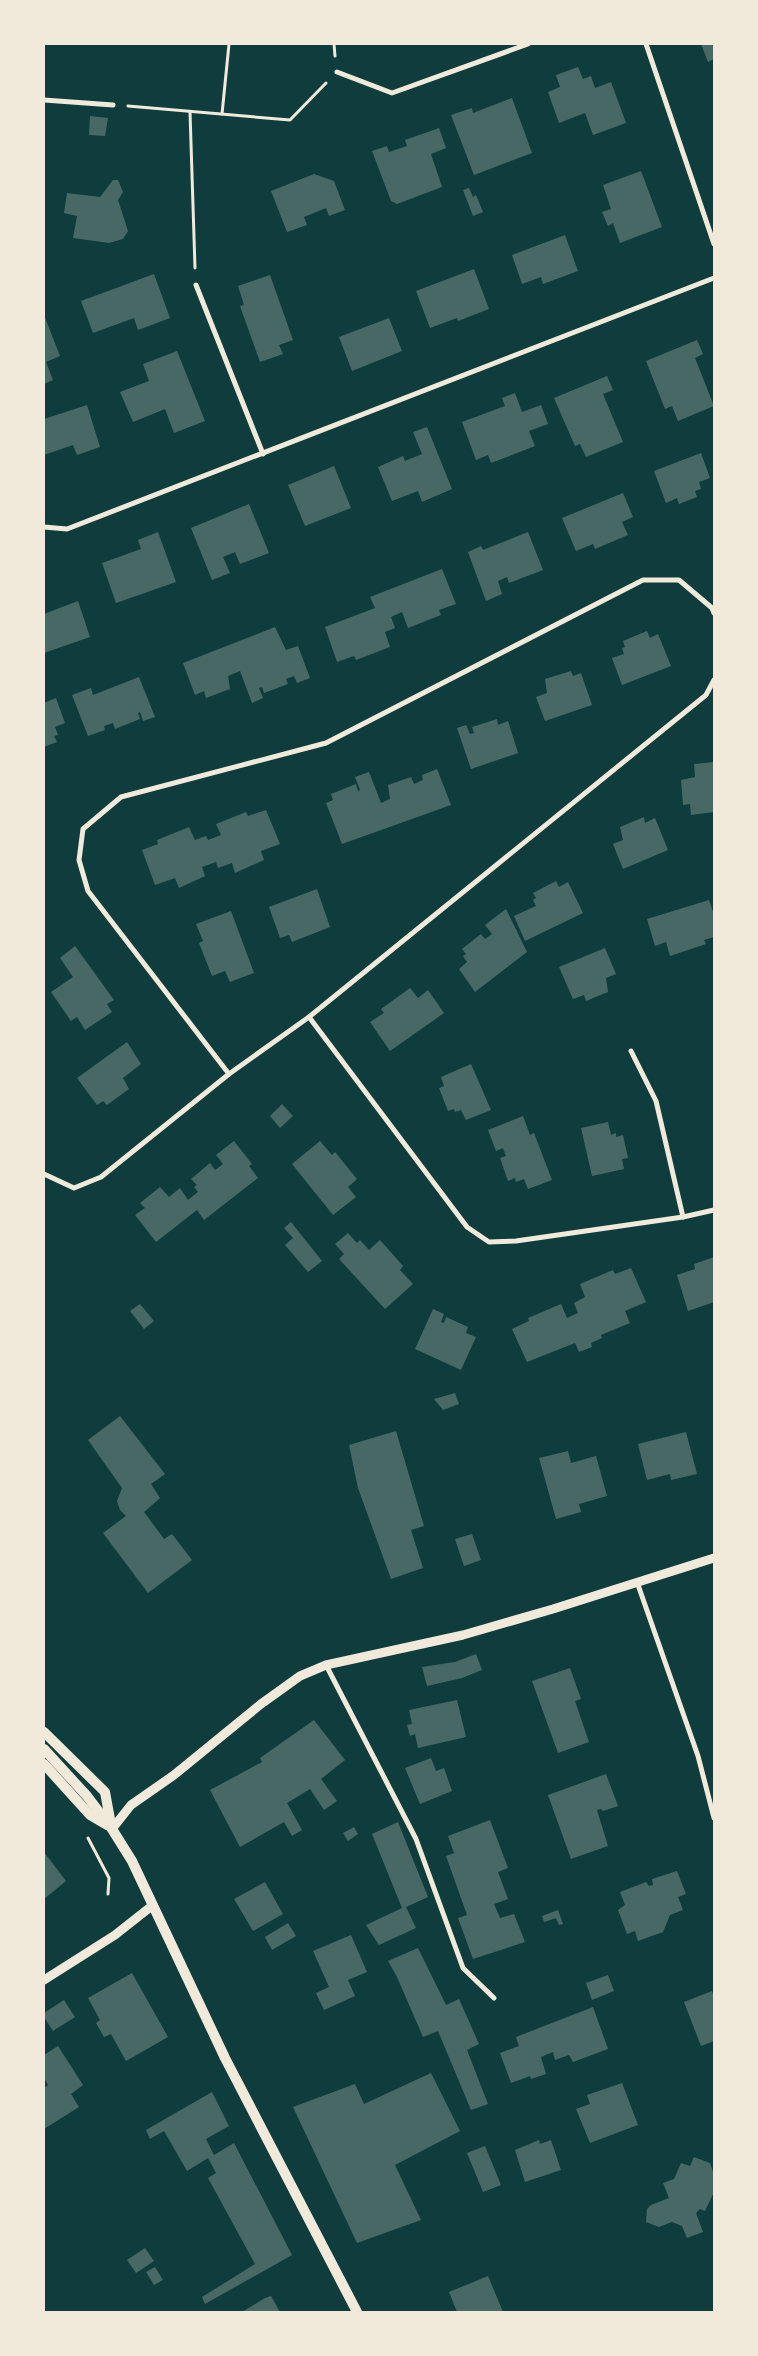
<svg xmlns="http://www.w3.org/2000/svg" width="758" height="2356" viewBox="0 0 758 2356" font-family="'Titillium Web',sans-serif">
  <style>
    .building { fill: #486865 }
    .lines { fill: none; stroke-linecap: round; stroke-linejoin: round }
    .path { stroke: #f1e9da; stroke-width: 3 }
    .minor { stroke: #f1e9da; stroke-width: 5 }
    .tertiary { stroke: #f1e9da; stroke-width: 9 }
    .secondary { stroke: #f1e9da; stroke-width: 10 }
  </style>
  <rect width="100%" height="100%" fill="#0f3d3e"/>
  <g class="building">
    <path d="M701 44H714V59L708 62Z"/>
    <path d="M578 67 583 79 591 76 595 88 611 82 626 123 593 135 585 113 559 123 548 92 560 87 556 75Z"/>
    <path d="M512 98 532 153 474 175 451 115 472 108 473 113Z"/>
    <path d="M90 116 108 118 105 136 89 135Z"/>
    <path d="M439 128 446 148 431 154 442 187 397 204 391 201 372 151 387 146 389 152 407 146 405 140Z"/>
    <path d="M641 171 662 227 620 243 613 223 608 226 602 212 611 209 603 185Z"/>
    <path d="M314 174 334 181 345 210 329 216 326 208 304 217 307 225 287 232 271 191Z"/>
    <path d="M113 180H118L123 192 118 200 128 231 123 239 109 243 73 238 77 216 64 213 67 193 100 197Z"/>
    <path d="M469 188 473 197 476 195 483 212 473 216 463 190Z"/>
    <path d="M565 235 578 271 543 284 541 277 522 284 512 255Z"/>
    <path d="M474 269 489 309 458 321 457 318 430 328 416 291Z"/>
    <path d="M154 274 170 318 138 330 134 318 93 333 81 301Z"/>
    <path d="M270 275 293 340 279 345 283 354 260 362 240 306 244 305 238 286Z"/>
    <path d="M44 315 60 356 46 362 53 380 44 384Z"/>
    <path d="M389 318 402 351 352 371 339 337Z"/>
    <path d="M697 340 703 354 695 358 714 406 678 421 672 406 665 409 646 361Z"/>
    <path d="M177 351 205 421 174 433 165 409 133 422 120 392 149 381 143 364Z"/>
    <path d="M607 376 613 390 603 394 623 442 586 457 580 444 575 446 554 398Z"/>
    <path d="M515 393 522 412 541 405 548 424 529 431 535 446 491 463 488 455 476 460 462 422 505 406 502 398Z"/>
    <path d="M87 405 100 447 77 455 73 445 44 455V419Z"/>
    <path d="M427 427 452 489 422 502 418 491 392 501 378 467 403 456 405 461 422 454 413 432Z"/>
    <path d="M701 453 710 478 699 482 701 489 695 491 697 497 679 504 677 498 666 503 654 471Z"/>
    <path d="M334 466 351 508 305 526 288 485Z"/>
    <path d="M623 493 633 517 622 522 628 535 595 549 593 544 576 551 562 518Z"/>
    <path d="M249 504 269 553 240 564 235 552 223 557 230 573 212 580 191 528Z"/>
    <path d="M158 532 176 582 116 603 102 563 141 549 138 540Z"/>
    <path d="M528 532 543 570 509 583 507 577 498 581 502 594 486 601 468 552 481 546 483 550Z"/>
    <path d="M442 569 456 604 439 610 441 615 408 628 402 612 391 617 395 628 385 632 390 647 356 660 354 656 337 662 325 627 375 608 370 597Z"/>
    <path d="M78 601 90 637 44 653V614Z"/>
    <path d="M275 627 286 650 298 646 310 678 297 683 294 676 286 679 288 684 264 693 262 687 259 688 263 698 252 703 240 671 228 676 230 689 206 698 204 691 195 695 183 663Z"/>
    <path d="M647 631 650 638 658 634 671 666 622 685 612 658 624 654 622 648 625 647 623 641Z"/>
    <path d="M571 671 573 676 581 673 592 705 545 721 536 697 547 693 545 679Z"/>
    <path d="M139 677 155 717 143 721 140 712 138 713 140 719 115 729 113 723 104 726 105 730 88 736 72 695 91 688 93 695Z"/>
    <path d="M56 698 65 723 55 727 58 735 54 736 57 742 44 747V703Z"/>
    <path d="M497 719 498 725 508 721 518 753 471 769 457 728 466 725 470 734 474 733 472 727Z"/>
    <path d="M714 762V812L691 815 690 804 683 805 681 780 695 777 694 764Z"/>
    <path d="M437 769 451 805 342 844 326 803 333 800 331 794 356 784 358 791 360 790 355 777 369 772 381 803 390 799 388 785 411 777 414 784 423 780 422 775Z"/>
    <path d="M266 810 280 844 261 851 264 860 235 873 232 863 218 868 216 862 202 867 205 876 179 888 175 878 155 885 142 850 158 844 157 840 189 827 195 840 206 836 208 840 221 835 216 824 246 812 248 816Z"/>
    <path d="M644 817 645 823 655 818 668 850 623 869 613 844 623 840 620 827Z"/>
    <path d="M556 881 559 887 568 882 583 913 525 941 514 916 536 906 533 900 536 898 533 893Z"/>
    <path d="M317 889 330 927 292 942 289 935 280 938 269 907Z"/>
    <path d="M709 900 714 915V937L704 940 706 944 670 956 666 942 655 946 647 919Z"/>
    <path d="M506 909 527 952 475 992 459 969 467 962 463 956 466 954 462 949 481 934 485 939 492 934 485 925Z"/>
    <path d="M231 911 254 973 230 982 225 971 212 976 199 943 203 941 196 924Z"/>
    <path d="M75 946 114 1000 107 1004 112 1012 85 1030 77 1017 71 1021 51 992 73 977 60 958Z"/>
    <path d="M605 948 616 974 606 978 608 992 586 1001 584 995 573 999 559 967Z"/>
    <path d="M410 988 418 998 428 990 444 1013 390 1051 370 1022 384 1013 381 1009Z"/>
    <path d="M127 1042 141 1064 123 1078 129 1089 107 1105 103 1101 97 1105 77 1078Z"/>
    <path d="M471 1064 491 1110 466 1120 461 1110 455 1112 454 1109 448 1111 439 1088 444 1086 441 1077Z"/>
    <path d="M282 1104 293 1116 280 1128 270 1116Z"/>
    <path d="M523 1116 530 1135 534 1133 552 1180 528 1189 524 1179 516 1182 515 1178 508 1181 500 1158 506 1156 503 1148 496 1151 488 1130Z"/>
    <path d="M608 1122 611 1135 616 1133V1137L623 1135 628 1158 622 1159 624 1169 592 1176 581 1128Z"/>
    <path d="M234 1141 252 1164 249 1166 258 1178 204 1220 197 1210 156 1242 135 1215 145 1208 140 1203 160 1187 169 1197 180 1188 188 1200 198 1192 194 1187 197 1185 191 1179 210 1163 215 1170 223 1164 216 1155Z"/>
    <path d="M320 1141 332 1155 335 1152 357 1179 348 1187 356 1197 333 1215 292 1164Z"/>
    <path d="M291 1222 322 1261 308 1272 285 1245 293 1238 284 1228Z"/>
    <path d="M348 1233 357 1243 360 1240 369 1250 380 1240 403 1266 400 1270 413 1284 385 1309 339 1259 344 1254 335 1244Z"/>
    <path d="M714 1257V1302L688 1311 677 1275 695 1269 694 1264Z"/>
    <path d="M631 1268 646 1302 625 1311 630 1323 601 1335 602 1338 591 1343 592 1347 579 1352 575 1343 527 1362 512 1329 529 1321 528 1318 561 1304 567 1318 578 1313 574 1303 585 1297 580 1284 613 1270 615 1274Z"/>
    <path d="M140 1304 154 1321 144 1329 130 1311Z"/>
    <path d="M433 1309 444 1314 441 1322 444 1323 446 1317 468 1327 466 1333 476 1337 461 1370 415 1349Z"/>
    <path d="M455 1393 459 1404 443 1410 434 1399Z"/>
    <path d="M120 1416 165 1474 151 1484 160 1498 144 1512 164 1539 172 1534 192 1560 148 1593 103 1533 126 1516 120 1510 117 1501 122 1488 88 1440Z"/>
    <path d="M396 1431 424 1526 411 1530 423 1568 391 1579 358 1488 349 1445Z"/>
    <path d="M686 1432 697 1474 671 1480 670 1474 647 1480 638 1444Z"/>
    <path d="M568 1451 571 1463 596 1456 607 1496 579 1504 581 1512 556 1519 539 1458Z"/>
    <path d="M472 1534 481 1560 464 1566 455 1539Z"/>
    <path d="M476 1654 482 1670 462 1678 427 1686 422 1667 455 1662Z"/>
    <path d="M570 1668 581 1699 575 1701 589 1742 558 1753 532 1681Z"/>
    <path d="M457 1700 466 1737 418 1748 415 1734 410 1736 407 1725 412 1724 409 1710Z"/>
    <path d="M314 1720 345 1760 321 1779 337 1801 324 1810 310 1789 287 1803 302 1830 292 1836 284 1822 240 1847 210 1790 262 1762 260 1758Z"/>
    <path d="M431 1758 436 1771 444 1768 452 1791 420 1804 405 1768Z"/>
    <path d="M606 1774 618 1806 603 1811 601 1809 597 1810 608 1846 571 1859 548 1795Z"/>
    <path d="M490 1820 508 1868 498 1872 508 1899 494 1904 500 1918 514 1914 525 1942 473 1959 458 1918 467 1915 446 1856 454 1853 448 1836Z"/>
    <path d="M398 1822 428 1897 406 1907 416 1928 379 1945 366 1925 402 1908 372 1834Z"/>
    <path d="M354 1827 358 1834 348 1841 343 1833Z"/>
    <path d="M44 1852 66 1881 44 1899Z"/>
    <path d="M677 1871 686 1894 678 1897 683 1910 670 1915 663 1932 638 1941 635 1931 627 1934 618 1910 625 1905 620 1892 646 1882 649 1886 653 1885 652 1879Z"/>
    <path d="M265 1882 283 1914 253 1931 234 1899Z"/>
    <path d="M558 1910 563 1924 559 1925 556 1918 544 1922 542 1916Z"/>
    <path d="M288 1923 296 1936 272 1950 265 1937Z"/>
    <path d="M351 1935 367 1972 348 1980 355 1996 324 2010 316 1993 329 1987 313 1951Z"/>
    <path d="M418 1948 446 2005 459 1999 479 2044 467 2050 488 2104 471 2110 438 2031 423 2037 397 1977 388 1961Z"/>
    <path d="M132 1973 168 2037 126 2061 111 2034 104 2037 96 2023 100 2020 88 1998Z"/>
    <path d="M608 1975 614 1991 592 2000 586 1983Z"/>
    <path d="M712 1991 714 1997V2041L701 2046 684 2002Z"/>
    <path d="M64 2000 75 2017 53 2031 44 2017V2013Z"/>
    <path d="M593 2007 608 2049 573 2062 569 2055 555 2060 553 2052 541 2057 546 2074 531 2079 530 2076 511 2083 500 2053 519 2046 516 2037Z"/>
    <path d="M58 2046 83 2085 71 2094 79 2107 44 2129V2088L48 2085 44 2078V2055Z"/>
    <path d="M431 2073 460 2131 395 2165 421 2220 357 2243 293 2107 355 2084 364 2104Z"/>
    <path d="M622 2083 638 2125 590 2143 576 2109 590 2104 587 2095Z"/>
    <path d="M212 2092 229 2126 206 2139 214 2155 234 2143 292 2255 205 2304 202 2297 255 2264 208 2178 216 2173 208 2158 187 2171 164 2131 150 2139 146 2130Z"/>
    <path d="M539 2140 540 2144 551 2140 561 2170 525 2182 515 2150Z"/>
    <path d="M485 2146 501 2185 483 2192 467 2153Z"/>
    <path d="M694 2157 710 2163 714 2175V2192L705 2211 700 2209 696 2213 703 2232 687 2238 682 2226 672 2222 659 2227 646 2222 647 2209 651 2205 669 2198 663 2183 674 2179 681 2163 690 2166Z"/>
    <path d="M145 2248 154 2261 136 2273 127 2260Z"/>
    <path d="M155 2267 163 2280 154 2285 146 2272Z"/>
    <path d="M488 2276 503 2312H457L449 2292Z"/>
    <path d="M271 2296 280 2312H242L265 2298Z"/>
  </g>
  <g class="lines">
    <g class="path">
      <path d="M334 44 335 56"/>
      <path d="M128 106 290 120 326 83"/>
      <path d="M190 112 195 268"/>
      <path d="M222 114 229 44"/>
      <path d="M88 1838 109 1878 108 1894"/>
    </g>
    <g class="minor">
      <path d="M646 44 714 244"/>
      <path d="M337 72 392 93 528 44"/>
      <path d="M44 100 113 105"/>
      <path d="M196 285 263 454"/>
      <path d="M44 527 67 529 714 278"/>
      <path d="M309 1017 467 1227 489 1242 516 1241 683 1217 714 1210"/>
      <path d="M631 1051 656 1101 683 1217"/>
      <path d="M229 1074 88 891 79 860 83 829 121 797 326 743 643 580H679L712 608 714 613"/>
      <path d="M44 1174 74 1188 101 1177 229 1074 309 1017 706 695 714 680"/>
      <path d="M637 1582 698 1756 714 1818"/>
      <path d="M326 1665 416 1839 463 1968 494 1998"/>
    </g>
    <g class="tertiary">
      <path d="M112 1829 131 1805 174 1775 261 1704 300 1676 326 1665 463 1635 553 1609 714 1558"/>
      <path d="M44 1980 115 1935 153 1905"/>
    </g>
    <g class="secondary">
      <path d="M44 1732 105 1792 111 1825"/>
      <path d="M44 1749 87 1796 112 1829 132 1861 225 2058 357 2312"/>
      <path d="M44 1764 90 1815 107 1825"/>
    </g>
  </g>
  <rect width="758" height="2356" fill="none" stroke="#f1e9da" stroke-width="90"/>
</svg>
